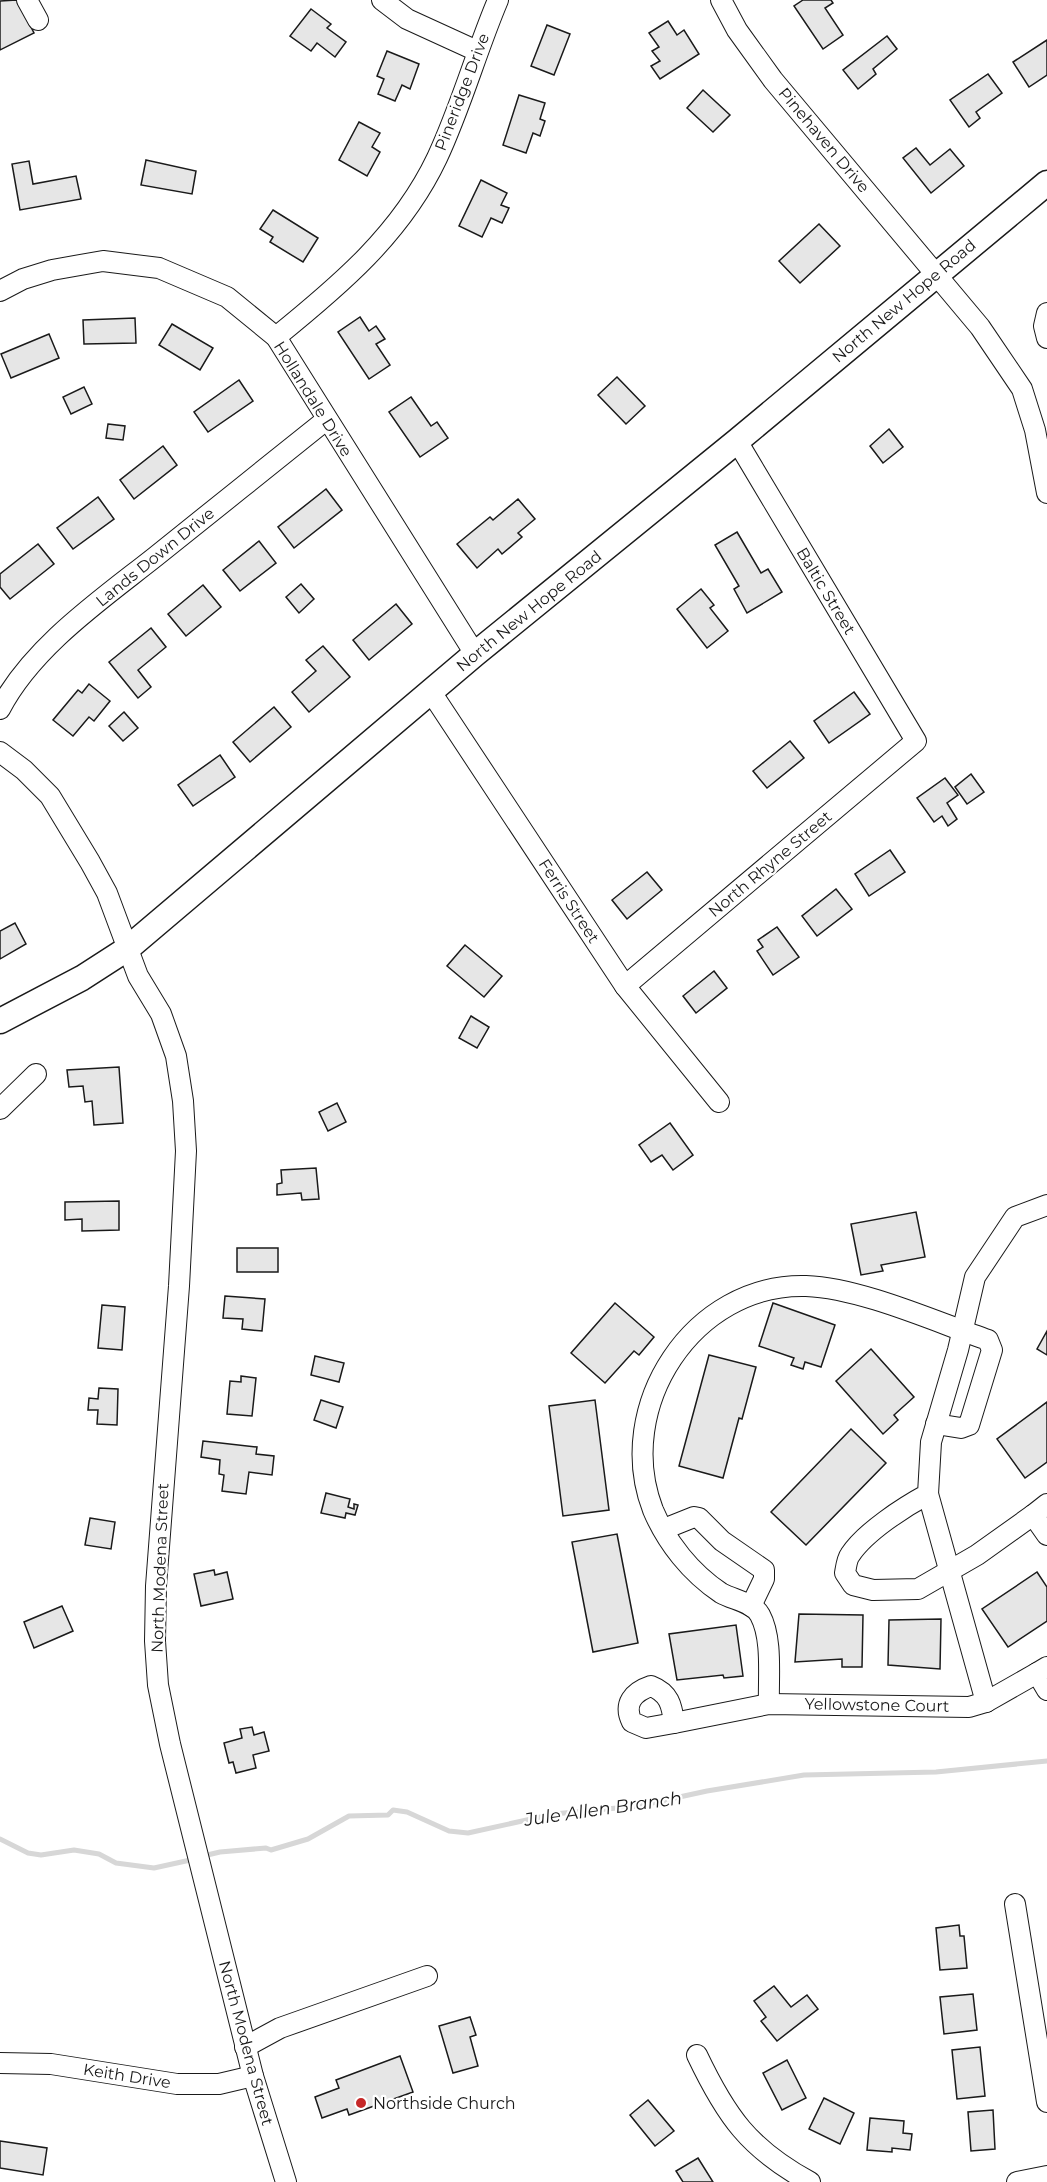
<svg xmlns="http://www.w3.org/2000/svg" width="1047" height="2182" viewBox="0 0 1047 2182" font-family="Montserrat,sans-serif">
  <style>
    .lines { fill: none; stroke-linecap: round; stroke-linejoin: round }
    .stream { stroke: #d7d7d7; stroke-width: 5 }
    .building { fill: #e6e6e6; stroke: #1a1a1a; stroke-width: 1.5 }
    .minor-casing { stroke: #1a1a1a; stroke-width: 22 }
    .major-casing { stroke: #1a1a1a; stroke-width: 27 }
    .minor { stroke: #fff; stroke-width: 20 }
    .major { stroke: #fff; stroke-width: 24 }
    .poi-dot { fill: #c62828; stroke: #fff; stroke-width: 2 }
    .labels { text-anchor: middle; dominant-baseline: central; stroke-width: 4.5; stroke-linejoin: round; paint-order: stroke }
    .street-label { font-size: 16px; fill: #1a1a1a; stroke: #fff }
    .poi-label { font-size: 16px; fill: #1a1a1a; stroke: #fff; text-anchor: start }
    .water-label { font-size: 18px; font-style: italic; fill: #1a1a1a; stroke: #fff }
  </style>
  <rect width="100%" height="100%" fill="#fff"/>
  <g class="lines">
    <g class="stream">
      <path d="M0 1839 28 1853 41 1855 74 1850 99 1854 116 1863 154 1868 195 1859"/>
      <path d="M203 1856 220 1852 266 1848 271 1850 308 1839 349 1816 388 1815 393 1810 407 1812 449 1831 468 1833 554 1814 638 1806 707 1791 804 1775 936 1772 1047 1761"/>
    </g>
  </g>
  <g class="building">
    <path d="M17 0 34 33 0 50V1Z"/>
    <path d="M803 0H831L833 3 825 8 843 35 823 49 794 6Z"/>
    <path d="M311 9 331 24 327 28 346 42 335 57 317 43 311 51 290 36Z"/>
    <path d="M668 21 677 35 684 30 699 54 660 79 651 66 660 61 652 51 659 47 649 33Z"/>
    <path d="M547 25 570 34 554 75 531 66Z"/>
    <path d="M887 36 897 49 873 69 876 74 858 89 843 70Z"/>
    <path d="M1047 40V75L1029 87 1013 62Z"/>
    <path d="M387 51 419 64 410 89 402 85 395 101 378 94 384 79 377 76Z"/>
    <path d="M988 74 1002 93 976 112 980 118 969 127 950 100Z"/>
    <path d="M703 90 730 115 713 132 687 108Z"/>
    <path d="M519 95 545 103 540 119 545 121 540 136 533 133 526 153 503 145Z"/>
    <path d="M359 122 380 133 372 147 380 152 367 176 339 160Z"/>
    <path d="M916 148 930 165 950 149 964 166 931 193 903 158Z"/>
    <path d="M146 160 196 171 192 194 141 185Z"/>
    <path d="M29 161 33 184 76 176 81 199 20 210 12 164Z"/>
    <path d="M481 180 507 193 501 205 509 208 502 223 491 218 482 237 459 226Z"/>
    <path d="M273 210 318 238 303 262 270 242 273 237 260 229Z"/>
    <path d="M819 224 840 246 800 283 779 261Z"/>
    <path d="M360 317 369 331 376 326 385 339 376 344 390 365 369 379 338 332Z"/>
    <path d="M135 318 136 343 84 344 83 320Z"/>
    <path d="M172 324 213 348 200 370 159 345Z"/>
    <path d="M49 334 59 358 11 378 1 354Z"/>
    <path d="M617 377 645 406 626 424 598 395Z"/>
    <path d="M239 380 253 401 208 432 194 412Z"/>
    <path d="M84 387 92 404 71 414 63 397Z"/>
    <path d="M411 397 431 426 437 422 448 438 420 457 389 412Z"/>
    <path d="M108 424 125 426 123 440 106 438Z"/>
    <path d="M889 429 903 447 883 463 870 446Z"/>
    <path d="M163 446 177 465 134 499 120 480Z"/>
    <path d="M326 489 342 510 294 548 278 527Z"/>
    <path d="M98 497 114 519 73 549 57 528Z"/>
    <path d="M518 499 535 519 518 533 522 537 502 554 498 549 477 568 457 544 490 517 493 520Z"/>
    <path d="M737 532 761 573 768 569 782 592 747 613 734 589 739 586 715 545Z"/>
    <path d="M259 541 276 563 240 591 223 570Z"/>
    <path d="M38 544 54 564 10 599 0 587V574Z"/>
    <path d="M301 584 314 599 299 613 286 597Z"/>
    <path d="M203 585 221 607 186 636 168 614Z"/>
    <path d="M701 589 714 605 710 608 728 631 707 648 677 609Z"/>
    <path d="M396 604 412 624 369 660 353 640Z"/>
    <path d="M151 628 166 647 138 670 151 687 138 698 109 662Z"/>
    <path d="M323 646 350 677 309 712 292 692 316 671 306 660Z"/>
    <path d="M89 684 110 701 94 721 89 717 73 736 53 720 78 690 82 693Z"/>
    <path d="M854 692 870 714 829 743 814 721Z"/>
    <path d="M274 707 291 727 250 762 233 742Z"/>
    <path d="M124 712 138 728 123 741 109 726Z"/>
    <path d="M790 741 804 758 767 788 753 771Z"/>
    <path d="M220 755 235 777 193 806 178 785Z"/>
    <path d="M971 774 984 792 967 804 955 787Z"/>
    <path d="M945 778 958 795 947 803 957 819 948 826 942 816 934 822 917 798Z"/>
    <path d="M890 850 905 872 869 896 855 874Z"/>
    <path d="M647 872 662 890 627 919 612 900Z"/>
    <path d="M836 889 852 909 817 936 802 916Z"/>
    <path d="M15 923 26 944 0 959V931Z"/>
    <path d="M777 927 799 957 773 975 757 951 763 947 758 940Z"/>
    <path d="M465 945 502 976 484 997 447 966Z"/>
    <path d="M714 971 727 988 696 1013 683 996Z"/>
    <path d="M471 1016 489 1027 477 1048 459 1038Z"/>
    <path d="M119 1067 123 1123 94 1125 92 1101 85 1102 83 1086 69 1087 67 1070Z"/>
    <path d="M337 1103 346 1122 328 1131 319 1112Z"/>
    <path d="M670 1123 693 1155 673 1170 662 1155 651 1162 639 1145Z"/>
    <path d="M316 1168 319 1199 302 1200 301 1193 277 1195V1184L282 1183 281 1170Z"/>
    <path d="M119 1201V1230L82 1231V1219L65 1220V1202Z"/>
    <path d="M916 1212 925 1257 881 1265 883 1271 861 1275 851 1224Z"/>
    <rect x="237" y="1248" width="41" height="24"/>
    <path d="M225 1296 265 1299 262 1331 242 1329 243 1319 223 1318Z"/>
    <path d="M615 1303 654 1337 639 1355 634 1351 605 1383 571 1353Z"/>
    <path d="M773 1303 835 1325 821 1367 805 1362 803 1369 791 1365 794 1358 759 1346Z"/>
    <path d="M102 1305 125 1307 122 1350 98 1348Z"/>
    <path d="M1047 1331V1355L1037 1349Z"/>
    <path d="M871 1349 914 1397 894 1415 898 1420 883 1434 836 1381Z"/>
    <path d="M709 1355 756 1367 742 1419 739 1418 723 1478 679 1466Z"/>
    <path d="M315 1356 344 1363 339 1382 311 1375Z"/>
    <path d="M241 1376 256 1378 252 1416 227 1414 230 1381 241 1382Z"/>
    <path d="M99 1388 118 1389 117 1425 97 1424 98 1410H88L89 1398 98 1399Z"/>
    <path d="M321 1400 343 1407 336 1428 314 1420Z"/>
    <path d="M595 1400 609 1510 563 1516 549 1406Z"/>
    <path d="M1047 1402V1462L1025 1478 997 1439Z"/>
    <path d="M851 1429 886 1463 806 1545 771 1512Z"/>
    <path d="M203 1441 257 1447 256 1454 274 1456 272 1475 249 1472 246 1494 222 1491 224 1475 219 1474 220 1460 201 1457Z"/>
    <path d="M326 1493 350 1499 348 1507 354 1509V1504L358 1505 355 1515 346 1513 345 1518 321 1513Z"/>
    <path d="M90 1518 115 1522 111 1549 85 1545Z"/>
    <path d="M617 1534 638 1643 593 1652 572 1542Z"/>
    <path d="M214 1570 215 1575 227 1572 233 1599 201 1606 194 1574Z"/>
    <path d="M1037 1572 1047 1587V1621L1008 1647 982 1609Z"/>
    <path d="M62 1606 73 1631 34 1648 24 1622Z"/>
    <path d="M799 1614 863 1615 862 1667H842V1659L795 1662Z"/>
    <path d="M941 1619 940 1669 888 1665 889 1620Z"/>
    <path d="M736 1625 743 1676 724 1678 723 1675 677 1680 669 1634Z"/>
    <path d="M252 1727 254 1735 264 1732 269 1751 253 1755 256 1768 236 1773 233 1762 229 1763 224 1743 242 1738 240 1729Z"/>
    <path d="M959 1925 960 1936H964L967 1968 940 1970 936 1928Z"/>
    <path d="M774 1986 791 2007 807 1995 818 2009 777 2041 761 2021 766 2017 754 2001Z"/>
    <path d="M973 1994 977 2030 944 2034 940 1997Z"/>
    <path d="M470 2017 476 2035 470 2037 478 2066 453 2073 439 2026Z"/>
    <path d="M980 2047 985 2096 957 2099 952 2050Z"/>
    <path d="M400 2056 413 2092 349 2115 347 2109 322 2118 315 2097 339 2088 336 2080Z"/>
    <path d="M787 2060 806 2098 782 2110 763 2073Z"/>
    <path d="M824 2098 854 2113 840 2144 809 2129Z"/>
    <path d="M648 2100 674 2131 655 2146 630 2115Z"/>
    <path d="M993 2110 995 2149 971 2151 968 2112Z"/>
    <path d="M870 2118 904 2121 903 2133 912 2134 910 2150 892 2148V2152L867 2150Z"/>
    <path d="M0 2141 47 2148 43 2175 0 2168Z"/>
    <path d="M698 2158 713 2182H683L676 2171Z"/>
  </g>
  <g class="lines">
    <defs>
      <g id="minor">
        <path d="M27 0 38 20"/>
        <path d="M382 0 407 19 477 51"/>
        <path d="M721 0 737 30 773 80 980 327 1022 389 1035 430 1047 493"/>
        <path d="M0 291 23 279 52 270 103 261 159 268 227 297 276 337 475 654"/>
        <path d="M1047 313 1044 326 1047 338"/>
        <path d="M276 337C339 286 401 234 437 158 461 107 476 52 498 0"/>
        <path d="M431 692 625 986 719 1102"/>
        <path d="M0 709C32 647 102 599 155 557 212 511 269 466 326 420"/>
        <path d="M0 752 24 770 50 796 90 862 107 893 138 976 161 1014 176 1056 183 1101 186 1151 179 1286 156 1586 155 1641 158 1685 170 1744 253 2076 286 2182"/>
        <path d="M625 986 916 741 737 441"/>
        <path d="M0 1109 36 1074"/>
        <path d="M928 1494 986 1702"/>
        <path d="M1047 1504 1033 1515 1047 1535"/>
        <path d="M1033 1515 977 1555 918 1589 873 1590 853 1585 845 1573C846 1567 847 1559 850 1555 865 1532 904 1507 928 1494L931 1442 958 1350 975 1277 1015 1217 1047 1205"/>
        <path d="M664 1529 694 1517 699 1518 722 1541 764 1570V1579L751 1606"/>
        <path d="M1047 1667 1037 1673 1047 1690"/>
        <path d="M651 1686C669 1693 672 1705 674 1723L646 1728 632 1722C623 1704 633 1692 651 1686Z"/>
        <path d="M769 1704C768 1678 773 1639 760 1615 753 1602 733 1600 721 1593 691 1573 667 1543 653 1510 613 1407 693 1283 806 1286 861 1288 936 1322 988 1340L992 1350 969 1425 961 1428 936 1424"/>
        <path d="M674 1723 769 1704 969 1707 986 1702 1037 1673"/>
        <path d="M1015 1904 1047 2102"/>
        <path d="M245 2047 280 2028 427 1976"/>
        <path d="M697 2055C726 2116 749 2149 810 2182"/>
        <path d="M0 2063 51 2064 177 2084H219L253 2076"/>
        <path d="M1017 2182 1047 2176"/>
      </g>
      <path id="major" d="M0 1021 82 978 127 949 475 654 737 441 1047 183"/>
    </defs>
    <use href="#minor" class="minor-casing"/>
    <use href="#major" class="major-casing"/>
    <use href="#minor" class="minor"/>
    <use href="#major" class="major"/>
  </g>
  <circle class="poi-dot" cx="361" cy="2103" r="6"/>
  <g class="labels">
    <g class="street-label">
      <text transform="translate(462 92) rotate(-69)">Pineridge Drive</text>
      <text transform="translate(824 140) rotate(50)">Pinehaven Drive</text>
      <text transform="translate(904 301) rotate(-40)">North New Hope Road</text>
      <text transform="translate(313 399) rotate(58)">Hollandale Drive</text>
      <text transform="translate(155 557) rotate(-39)">Lands Down Drive</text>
      <text transform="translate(826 591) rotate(59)">Baltic Street</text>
      <text transform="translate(529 611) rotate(-39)">North New Hope Road</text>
      <text transform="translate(770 864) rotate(-40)">North Rhyne Street</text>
      <text transform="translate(569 901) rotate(57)">Ferris Street</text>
      <text transform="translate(160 1568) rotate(-88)">North Modena Street</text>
      <text transform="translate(877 1705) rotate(1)">Yellowstone Court</text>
      <text transform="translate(246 2043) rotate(75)">North Modena Street</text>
      <text transform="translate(127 2076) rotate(9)">Keith Drive</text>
    </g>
    <g class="poi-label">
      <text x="373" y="2103">Northside Church</text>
    </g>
    <g class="water-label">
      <text transform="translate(603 1809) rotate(-8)">Jule Allen Branch</text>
    </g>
  </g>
</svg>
